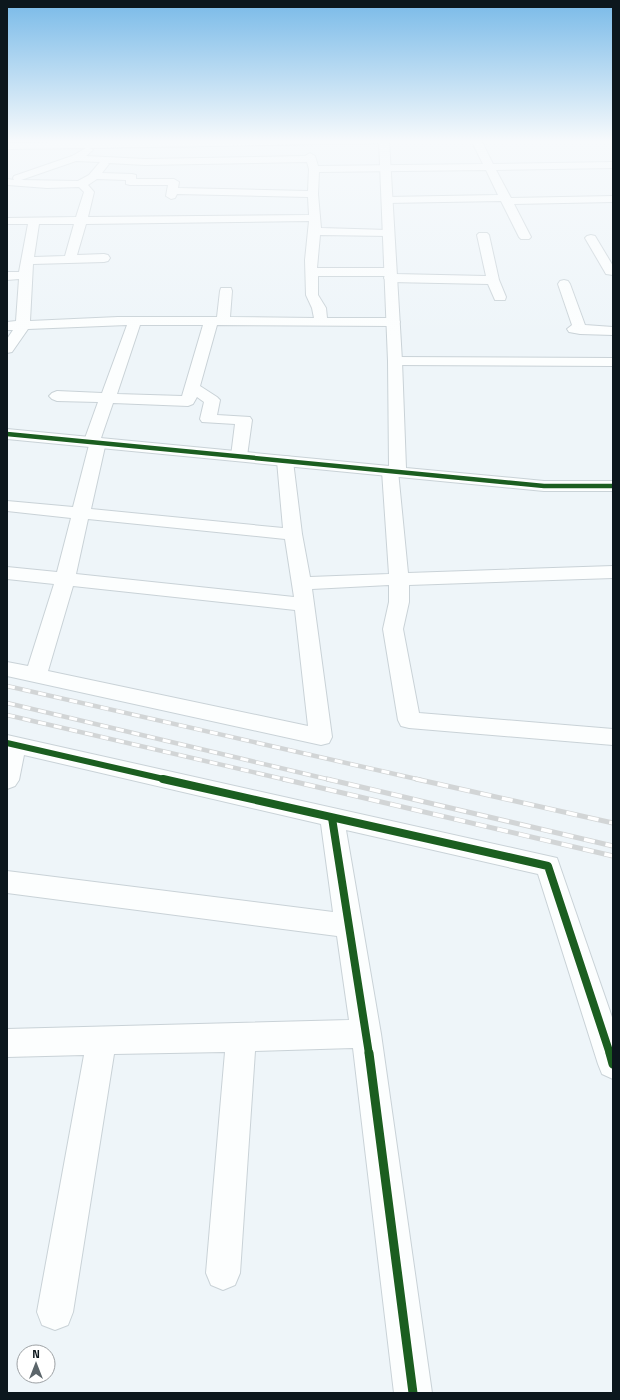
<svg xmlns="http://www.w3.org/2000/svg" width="620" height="1400" viewBox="0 0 620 1400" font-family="'Titillium Web',sans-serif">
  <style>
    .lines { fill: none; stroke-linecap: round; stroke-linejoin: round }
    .street-casing { stroke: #c9d2d7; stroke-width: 2 }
    .secondary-casing { stroke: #c9d2d7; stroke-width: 2 }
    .street { fill: #fcfefe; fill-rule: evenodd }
    .secondary { fill: #fcfefe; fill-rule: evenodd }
    .rail-far1-casing { stroke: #d2d5d6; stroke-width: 4.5 }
    .rail-casing { stroke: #d2d5d6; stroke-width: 5 }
    .rail-far1 { stroke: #fff; stroke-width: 3; stroke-dasharray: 8; stroke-linecap: butt }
    .rail { stroke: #fff; stroke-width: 3.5; stroke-dasharray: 11; stroke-linecap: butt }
    .cycleway-far3-casing { stroke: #fff; stroke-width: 6 }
    .cycleway-far2-casing { stroke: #fff; stroke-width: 8 }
    .cycleway-far1-casing { stroke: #fff; stroke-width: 10 }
    .cycleway-casing { stroke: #fff; stroke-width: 12 }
    .cycleway-far3 { stroke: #1b5e20; stroke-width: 4.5 }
    .cycleway-far2 { stroke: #1b5e20; stroke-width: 6 }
    .cycleway-far1 { stroke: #1b5e20; stroke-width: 8 }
    .cycleway { stroke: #1b5e20; stroke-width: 9 }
  </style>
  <rect width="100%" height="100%" fill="#eef5f9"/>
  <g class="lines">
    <defs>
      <g id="street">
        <path d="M205 140H391L386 143 90 148 93 150 86 156 145 159 305 156 310 153 315 156 318 166 483 164 471 140H481L493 164 613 162V168L496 170 511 198 613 196V202L514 204 531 237 529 239H521L519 237 501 201 387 203 382 200 387 197 498 195 486 170 319 172 318 194 321 228 388 230 392 231 394 233 392 235 388 236 320 235 317 268H390L394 269 396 272 395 274 486 276 477 235 479 233H487L489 235 499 280 506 297 505 300H495L488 284 390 282 386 281 384 278 385 276H318V295L326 308 327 318H393L398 319 400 322 398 325 393 326 217 325 200 386 217 397 220 400 217 415 250 417 252 420 247 456 245 460 239 461 233 460 231 456 235 424 202 422 200 419 204 402 197 397 193 404 188 406 113 403 101 438 106 442 91 509 283 528 277 461 279 457 285 456 291 457 293 461 302 534 310 577 389 574 382 471 384 467 390 466 396 467 398 471 408 573 613 566V578L409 585V602L403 629 419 713 613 729V745L409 728 401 726 398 720 383 629 389 602V585L312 589 332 737 329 743 321 745 7 676V662L28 666 54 584 7 579V567L57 572 71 518 7 511V501L73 507 89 445 86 444 84 441 98 402 57 401 52 399 49 396 52 393 57 391 102 393 127 325 28 329 12 352 7 353V339L13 330H7V322L16 321 19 279 7 280V272H19L28 224H7V218L76 217 84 192 79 187 47 188 8 185 7 179 14 180 13 178 14 176 72 156 86 148 7 149V143ZM76 161 100 162 89 175 78 181 21 180ZM307 162 309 169 308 191 178 188 179 182 174 179H136V175L132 174 102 173 109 164 108 163 145 165ZM97 179 126 180V184L130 185H168L166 196 171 199 175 198 177 194 308 197 309 215 88 217 94 192 88 185ZM309 221 305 260 306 295 312 308 314 318 230 317 232 291 231 288H221L220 291 217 317H118L30 321 33 264 104 262 108 261 110 258 108 255 104 254 77 255 86 224ZM39 224H74L65 256 34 257ZM140 325H203L182 396 117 394ZM88 519 285 539 294 597 76 574ZM73 586 295 610 308 726 48 671Z"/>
        <path d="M591 235 595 236 613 266V275L606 274 585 238 587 236Z"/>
        <path d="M564 280 568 281 570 284 585 325 613 327V335L580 334 569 332 567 329 572 325 558 284 560 281Z"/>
        <path d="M395 357 613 358V366L395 365 390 364 388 361 390 358Z"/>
        <path d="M7 735 557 858 613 1020V1079L602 1074 598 1064 538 874 346 830 381 1034 432 1393H394L353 1048 255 1051 240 1273 235 1285 223 1290 211 1285 206 1273 225 1052 114 1054 73 1312 68 1325 55 1330 42 1325 37 1312 84 1055 7 1057V1029L349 1020 337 936 7 893V871L333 912 321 824 24 755 19 780 15 786 7 789Z"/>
      </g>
      <path id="secondary" d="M379 140H389L402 361 406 468 544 481H613V491H544L7 439V429L389 466 388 361Z"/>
    </defs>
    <use href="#street" class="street-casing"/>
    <use href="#secondary" class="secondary-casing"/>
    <use href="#street" class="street"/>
    <use href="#secondary" class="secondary"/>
    <defs>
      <g id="rail-far1">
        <path d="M7 686 421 780"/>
        <path d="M7 703 331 780"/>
        <path d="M7 715 287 780"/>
      </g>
      <g id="rail">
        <path d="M283 779 613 856"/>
        <path d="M327 779 613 846"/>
        <path d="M416 779 613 823"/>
      </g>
    </defs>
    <use href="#rail-far1" class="rail-far1-casing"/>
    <use href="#rail" class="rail-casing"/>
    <use href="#rail-far1" class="rail-far1"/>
    <use href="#rail" class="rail"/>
    <defs>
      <path id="cycleway-far3" d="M7 434 544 486H613"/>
      <path id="cycleway-far2" d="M7 743 168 780"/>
      <g id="cycleway-far1">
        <path d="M163 779 548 866 610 1054"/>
        <path d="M332 818 369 1054"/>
      </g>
      <g id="cycleway">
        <path d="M369 1053 413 1393"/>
        <path d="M610 1053 613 1064"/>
      </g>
    </defs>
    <use href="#cycleway-far3" class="cycleway-far3-casing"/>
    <use href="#cycleway-far2" class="cycleway-far2-casing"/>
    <use href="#cycleway-far1" class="cycleway-far1-casing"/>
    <use href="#cycleway" class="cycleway-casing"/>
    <use href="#cycleway-far3" class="cycleway-far3"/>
    <use href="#cycleway-far2" class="cycleway-far2"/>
    <use href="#cycleway-far1" class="cycleway-far1"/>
    <use href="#cycleway" class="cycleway"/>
  </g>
  <linearGradient id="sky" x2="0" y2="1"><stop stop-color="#79bae8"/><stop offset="0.42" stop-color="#f7fafc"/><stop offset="1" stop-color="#f7fafc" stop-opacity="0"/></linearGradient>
  <rect width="620" height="336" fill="url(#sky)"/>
  <rect width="620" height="1400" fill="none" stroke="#0c171d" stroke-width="16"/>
  <g transform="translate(36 1364)"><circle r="19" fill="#ffffff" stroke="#9ea2a5"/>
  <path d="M0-3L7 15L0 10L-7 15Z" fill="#5b656a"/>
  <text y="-6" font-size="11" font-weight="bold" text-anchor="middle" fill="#0c171d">N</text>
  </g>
</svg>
